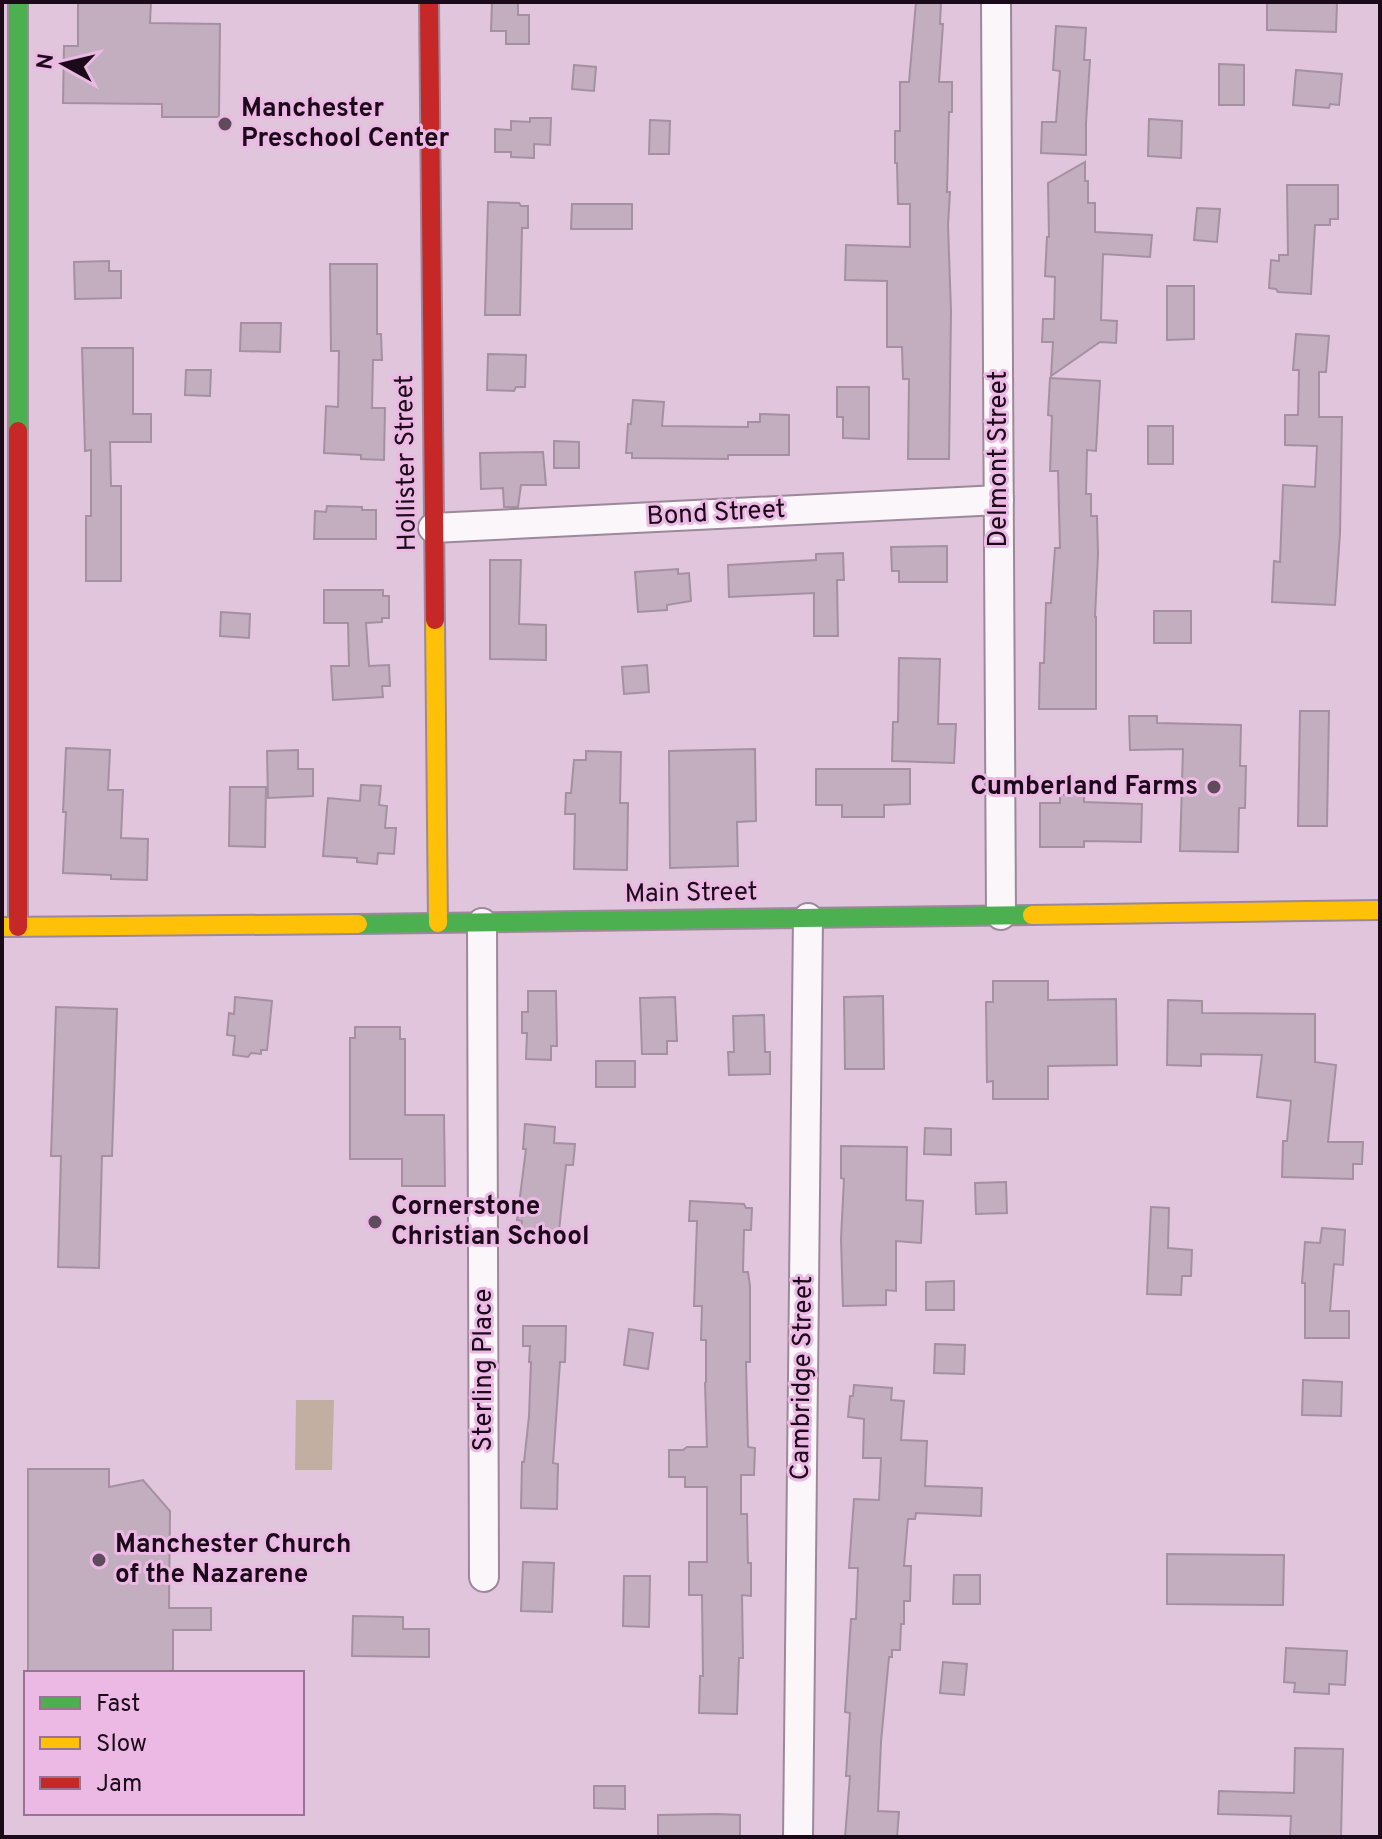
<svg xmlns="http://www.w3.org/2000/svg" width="1382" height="1839" viewBox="0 0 1382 1839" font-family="Overpass,sans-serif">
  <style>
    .green { fill: #c3afa1 }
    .building { fill: #c3aec0; stroke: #a590a2; stroke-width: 2 }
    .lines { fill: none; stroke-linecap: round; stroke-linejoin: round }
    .street-casing { stroke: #9d889a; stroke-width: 32 }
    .fast-casing { stroke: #9d889a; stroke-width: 22 }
    .slow-casing { stroke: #9d889a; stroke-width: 22 }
    .jam-casing { stroke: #9d889a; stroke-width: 22 }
    .street { stroke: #faf6fa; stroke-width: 28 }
    .fast { stroke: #4caf50; stroke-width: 18 }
    .slow { stroke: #ffc107; stroke-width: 18 }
    .jam { stroke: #c62828; stroke-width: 18 }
    .poi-dot { fill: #604b5d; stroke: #ecb9e4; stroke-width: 3 }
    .labels { text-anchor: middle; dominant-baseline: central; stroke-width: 6; stroke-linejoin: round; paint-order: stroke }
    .poi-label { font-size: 26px; font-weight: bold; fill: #1b0a19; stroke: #ecb9e4; text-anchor: start }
    .street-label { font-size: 26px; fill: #1b0a19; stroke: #ecb9e4 }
  </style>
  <rect width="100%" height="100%" fill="#e0c5dc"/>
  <path class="green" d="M296 1400H334L332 1470H295Z"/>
  <g class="building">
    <path d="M78 2H151L150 23 220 24 219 117H162V104L63 103 64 46H78Z"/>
    <path d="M492 2H518V15H529V44H506V31H491Z"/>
    <path d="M916 2H941L940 24H943L939 82H952V112H949L947 192H950L948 225 951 311 949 459H908L909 379H903L902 347H887V281L845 280 846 245 910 247V204H898L897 163H895V131H900V82H909Z"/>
    <path d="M1267 2H1337L1336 32 1267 30Z"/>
    <path d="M1056 26 1086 28 1084 60H1090L1086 123V155L1041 153 1042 122H1056L1060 71 1053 70Z"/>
    <path d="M1219 64 1244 65V105H1219Z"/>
    <path d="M574 65 596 67 594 91 572 89Z"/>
    <path d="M1296 70 1342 74 1339 105 1330 104 1329 108 1293 105Z"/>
    <path d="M530 118H551L550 145 534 144V158L511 157V152H495V129L511 130V121L530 122Z"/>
    <path d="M1149 119 1182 121 1181 158 1148 156Z"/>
    <path d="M650 120 670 121 669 154H649Z"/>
    <path d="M1085 162V181H1088V203H1095V232L1152 235 1150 257 1103 254 1101 320 1117 321 1116 343 1100 342 1051 376 1053 342H1042L1043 319H1054L1055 277 1045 276 1047 237H1049L1048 183Z"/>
    <path d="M1287 185H1338V219H1330V225H1315L1311 294 1278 292 1276 289 1269 288 1271 260 1279 261V255H1288Z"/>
    <path d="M488 202 519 203 521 206H528V228H522L520 315H485Z"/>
    <path d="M572 204H632V229H571Z"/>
    <path d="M1197 208 1220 209 1217 242 1194 240Z"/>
    <path d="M109 261V271H121V298L75 299 74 262Z"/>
    <path d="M330 264H377V334H381L382 360H373L372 408H385L384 460 361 459V455L324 453 326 406 338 407 339 351H331Z"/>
    <path d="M1167 286H1194V339L1167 340Z"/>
    <path d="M241 323H281L280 352 240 351Z"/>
    <path d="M1296 334 1329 336 1326 372H1319V417H1342L1340 533 1335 605 1272 602 1274 561 1280 562 1283 485 1315 487 1317 446 1285 445V415H1298L1299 370H1293Z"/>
    <path d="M82 348H133V414H151V442H110L111 486H121V581H86V516H91V450L85 451Z"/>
    <path d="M488 354 526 355 525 387H516L514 391 487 390Z"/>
    <path d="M186 370H211L210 396 185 395Z"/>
    <path d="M1050 378 1100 381 1096 451 1087 450 1086 494H1091V516H1097L1098 554 1095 617H1096V709H1039L1040 663H1044L1046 603H1051L1055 548H1060L1058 471H1050L1052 416 1048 415Z"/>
    <path d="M837 387H869V439L843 438V417H837Z"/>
    <path d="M633 400 664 402 662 426 748 427V422H760V414L789 415V455H728V459L632 458V453H626L628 424H631Z"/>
    <rect x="1148" y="426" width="25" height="38"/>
    <path d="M554 441 579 442V468H554Z"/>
    <path d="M543 452 546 485H521L518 507H504L503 488 481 489 480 453Z"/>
    <path d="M327 506 362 507V510H376V539H314L315 511 326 512Z"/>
    <path d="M947 546V582H899V571H892L891 547Z"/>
    <path d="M843 553 844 580H837L838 636H814V593L729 597 728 565 816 560V554Z"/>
    <path d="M490 560H521L519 624 546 625V660L490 659Z"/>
    <path d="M678 569V574L689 573 691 601 667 605V610L638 612 635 572Z"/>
    <path d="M324 590H383V596H389V618H382V622L366 623 369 666 389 665 390 686H382L383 697 333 700 331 666H349L348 623H324Z"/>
    <rect x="1154" y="611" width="37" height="32"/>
    <path d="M221 612 250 614 249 638 220 636Z"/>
    <path d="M899 658 940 659 938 724H956L954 763 892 761 893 722H898Z"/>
    <path d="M647 665 649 692 624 694 622 667Z"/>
    <path d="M1300 711H1329L1327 826H1298Z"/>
    <path d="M1129 716H1157V723L1241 725 1240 766H1246L1245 808H1239L1238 852 1180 851 1183 749 1130 750Z"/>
    <path d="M66 748 110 750 108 790H123L121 838 148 839 147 880 111 879V875L63 873 66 812H63Z"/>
    <path d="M755 749 756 821 737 822 738 866 670 868 669 751Z"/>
    <path d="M298 750V769H313V796L268 798 267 751Z"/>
    <path d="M586 751 621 752 620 803H628L627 870 574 869 575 814H565L566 793H571L574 760H586Z"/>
    <path d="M816 769H910V804L884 805V817H842V805H816Z"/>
    <path d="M361 785 381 786 379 805 387 806 385 828H396L394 854 378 853 377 864 357 862V858L323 856 328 798 360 801Z"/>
    <path d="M230 787H266L265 847 229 846Z"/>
    <path d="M1060 795H1084V802L1142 804 1141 842 1084 841V847H1040V803H1060Z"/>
    <path d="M993 981H1048V1000L1116 999 1117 1065 1048 1066V1099H993V1081L987 1082 986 1002H993Z"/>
    <path d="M528 991H556L557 1046H551V1060L526 1059 527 1033H522V1012H528Z"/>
    <path d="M883 996 884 1069H845L844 997Z"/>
    <path d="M235 997 272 1001 267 1050H261V1054L251 1053 248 1057 233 1055 235 1036 227 1035 229 1013 234 1014Z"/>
    <path d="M675 997 677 1041H667V1054H642L640 998Z"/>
    <path d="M1168 1000 1202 1001V1013L1315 1014V1062L1336 1065 1328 1142H1363L1362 1164H1353V1179L1282 1177 1283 1141H1287L1291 1101 1257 1097 1262 1055 1201 1054V1066L1167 1065Z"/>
    <path d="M56 1007 117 1009 112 1156H102L99 1268 58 1267 61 1156H51Z"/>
    <path d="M764 1015 765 1052H770V1074L729 1075 728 1052H734L733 1016Z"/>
    <path d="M355 1027H400V1039H405V1115H444L445 1186H402V1159H350V1038H355Z"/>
    <rect x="596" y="1061" width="39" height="26"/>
    <path d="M525 1124 555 1127 554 1143 575 1144 573 1165H566L558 1240 520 1236 522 1221 517 1220 526 1149H523Z"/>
    <path d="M925 1128 951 1129V1155L924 1154Z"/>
    <path d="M841 1146 907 1147 906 1200 923 1201 921 1243 896 1241V1291L886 1290V1305L843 1306 841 1239 844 1179 841 1178Z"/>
    <path d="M1006 1182 1007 1213 976 1214 975 1183Z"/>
    <path d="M690 1201 744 1204 746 1208H752L751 1230H744L743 1272H748L750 1286V1362H746L748 1447 755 1448 754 1475H741V1514H747L748 1563H751V1596L742 1595 743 1658H739L737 1714 699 1713 700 1676H703L702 1595H689V1562H707V1487H685V1477H669V1450H683L687 1447H707L705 1383 706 1382V1340H701L702 1306H694L697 1221H689Z"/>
    <path d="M1151 1207 1169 1208 1168 1248 1192 1250 1191 1276H1182L1181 1295 1147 1294Z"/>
    <path d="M1322 1228 1345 1230 1343 1265 1334 1264 1330 1311H1349V1338H1305V1283H1302L1305 1242 1320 1243Z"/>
    <path d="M954 1281V1310H926V1282Z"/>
    <path d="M523 1326H566L565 1362H560L553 1463 558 1464 557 1509 521 1508 522 1462H524L529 1416 531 1362H529L530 1346H523Z"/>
    <path d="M629 1329 653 1333 648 1369 624 1365Z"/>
    <path d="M935 1344 965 1345 964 1374 934 1373Z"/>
    <path d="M1303 1380 1342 1382 1341 1416 1302 1415Z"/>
    <path d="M854 1385 892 1388 891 1400 904 1401 901 1440 927 1441 925 1486 982 1488 981 1516 916 1513 915 1519H908L904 1566H911L910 1601H904V1624H901L900 1650H892V1657H889L881 1742 878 1811 899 1812 897 1837H845L850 1776H846L850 1713 845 1712 851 1619H856L858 1568H849L854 1499 879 1500 881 1458H863L864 1419 848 1417 850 1396H853Z"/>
    <path d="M28 1469H109V1487L143 1480 170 1511 169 1608H211V1630H173V1673H28Z"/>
    <path d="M1167 1554 1284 1555 1283 1605 1167 1604Z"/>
    <path d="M523 1562 554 1563 552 1612 521 1611Z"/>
    <path d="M954 1575H980V1604H953Z"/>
    <path d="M624 1576H650L649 1627 623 1626Z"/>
    <path d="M353 1616 403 1617V1629H429V1657L352 1656Z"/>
    <path d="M1286 1648 1347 1651 1345 1685 1329 1684V1694L1294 1692 1295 1683 1284 1682Z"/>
    <path d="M943 1662 967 1664 964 1695 940 1693Z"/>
    <path d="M1295 1748 1343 1749 1341 1837H1290L1291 1816 1218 1814 1219 1791 1294 1793Z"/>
    <path d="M594 1786H625V1809L594 1808Z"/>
    <path d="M717 1814 740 1815V1837H658V1815Z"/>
  </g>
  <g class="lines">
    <defs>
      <g id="street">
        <path d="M996 2 1001 915"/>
        <path d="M433 528 999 500"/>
        <path d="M482 923 484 1577"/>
        <path d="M798 1837 808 918"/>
      </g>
      <g id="fast">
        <path d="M18 2V431"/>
        <path d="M358 924 1032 915"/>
      </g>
      <g id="slow">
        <path d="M435 620 438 923"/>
        <path d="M1032 915 1380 910"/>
        <path d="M2 927 358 924"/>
      </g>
      <g id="jam">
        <path d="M429 2 435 620"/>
        <path d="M18 431V927"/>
      </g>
    </defs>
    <use href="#street" class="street-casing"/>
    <use href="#fast" class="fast-casing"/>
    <use href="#slow" class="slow-casing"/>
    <use href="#jam" class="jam-casing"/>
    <use href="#street" class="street"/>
    <use href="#fast" class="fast"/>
    <use href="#slow" class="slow"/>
    <use href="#jam" class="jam"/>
  </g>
  <g class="poi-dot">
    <circle cx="225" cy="124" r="8"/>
    <circle cx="1214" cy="787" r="8"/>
    <circle cx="375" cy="1222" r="8"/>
    <circle cx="99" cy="1560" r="8"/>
  </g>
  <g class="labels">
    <g class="poi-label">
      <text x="241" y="109">Manchester<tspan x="241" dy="30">Preschool Center</tspan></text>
      <text x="1198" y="787" text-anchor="end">Cumberland Farms</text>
      <text x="391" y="1207">Cornerstone<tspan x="391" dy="30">Christian School</tspan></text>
      <text x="115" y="1545">Manchester Church<tspan x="115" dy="30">of the Nazarene</tspan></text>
    </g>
    <g class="street-label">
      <text transform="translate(999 459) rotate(-90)">Delmont Street</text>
      <text transform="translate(407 463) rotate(-91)">Hollister Street</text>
      <text transform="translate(716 514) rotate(-3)">Bond Street</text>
      <text transform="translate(691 894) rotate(-1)">Main Street</text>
      <text transform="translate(484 1370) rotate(-90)">Sterling Place</text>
      <text transform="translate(803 1378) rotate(-89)">Cambridge Street</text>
    </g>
  </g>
  <rect width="1382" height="1839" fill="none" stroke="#1b0a19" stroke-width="8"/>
  <rect x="24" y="1671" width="280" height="144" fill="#ecb9e4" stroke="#987393" stroke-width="2"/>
  <rect x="40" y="1697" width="40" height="12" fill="#4caf50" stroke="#987393" stroke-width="2"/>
  <text x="96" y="1711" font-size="24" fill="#1b0a19">Fast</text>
  <rect x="40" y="1737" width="40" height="12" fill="#ffc107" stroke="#987393" stroke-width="2"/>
  <text x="96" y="1751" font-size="24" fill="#1b0a19">Slow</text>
  <rect x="40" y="1777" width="40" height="12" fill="#c62828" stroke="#987393" stroke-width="2"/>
  <text x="96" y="1791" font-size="24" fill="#1b0a19">Jam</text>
  <g transform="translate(64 64) rotate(278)" stroke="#ecb9e4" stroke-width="6" paint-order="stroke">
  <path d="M0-6L14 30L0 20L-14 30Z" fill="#1b0a19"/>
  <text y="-12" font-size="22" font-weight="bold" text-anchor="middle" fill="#1b0a19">N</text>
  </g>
</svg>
